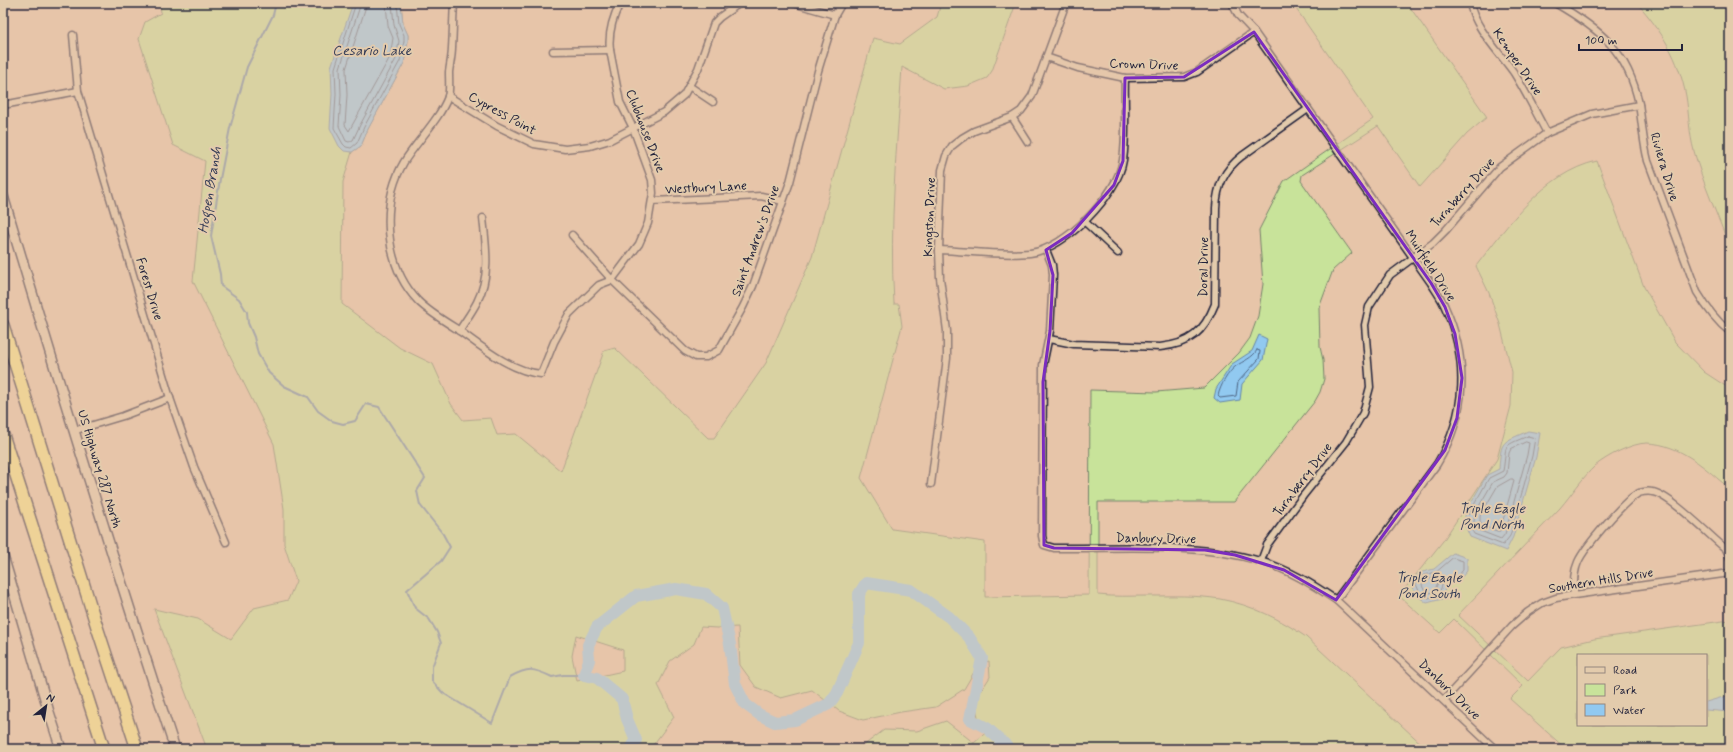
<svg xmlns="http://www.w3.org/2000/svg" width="1733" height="752" viewBox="0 0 1733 752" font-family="Mynerve,sans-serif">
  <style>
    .green { fill: #c8e39a; stroke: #75826a; fill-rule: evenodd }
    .water { fill: #91c9f0; stroke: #6586a8 }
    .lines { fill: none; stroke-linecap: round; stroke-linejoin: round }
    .shore { stroke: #4e6583; stroke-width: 1 }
    .stream { stroke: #6586a8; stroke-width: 2 }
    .river { stroke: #91c9f0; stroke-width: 12 }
    .minor-casing { stroke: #22223b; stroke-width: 9 }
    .secondary-casing { stroke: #22223b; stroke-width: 12 }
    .motorway-casing { stroke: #22223b; stroke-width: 14 }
    .minor { stroke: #e3cbac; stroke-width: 6 }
    .secondary { stroke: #e3cbac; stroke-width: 9 }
    .motorway { stroke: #f6e281; stroke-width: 11 }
    .marked { fill: none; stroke: #7b2cbf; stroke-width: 3; stroke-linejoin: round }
    .labels { text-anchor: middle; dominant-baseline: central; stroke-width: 4; stroke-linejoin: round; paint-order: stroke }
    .street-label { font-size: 13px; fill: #22223b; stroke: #e3cbac }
    .water-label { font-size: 14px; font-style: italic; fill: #333b56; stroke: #e3cbac }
  </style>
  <rect width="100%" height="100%" fill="#e7c5a9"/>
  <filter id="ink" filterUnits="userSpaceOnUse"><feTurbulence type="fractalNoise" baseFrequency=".025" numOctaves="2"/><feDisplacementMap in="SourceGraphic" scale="8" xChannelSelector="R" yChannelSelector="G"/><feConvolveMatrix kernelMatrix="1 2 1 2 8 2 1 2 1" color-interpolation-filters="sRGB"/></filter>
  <g filter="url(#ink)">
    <g class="green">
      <path d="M160 3H401L403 24 408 35V41L404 63 368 129 361 146 352 152 343 182 342 304 400 348 433 364 451 404 463 420 491 418 497 435 516 434 561 471 604 351 615 348 708 438H714L766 363 812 257 873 38 900 44 937 17 941 3H1016L992 71 987 78 968 86 944 89 902 67C897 145 889 225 894 304H899L902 326 861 478 892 529 985 542V597L1089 595 1090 390 1156 392 1204 388 1239 353 1250 338 1258 316 1263 284 1259 230 1284 181 1373 119 1292 3H1407L1487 117 1467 134 1420 187 1378 126 1302 175 1301 181 1352 253 1333 270 1319 308 1320 347 1323 360 1324 379 1320 392 1315 401 1234 502H1098V595C1114 597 1131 596 1147 596 1171 596 1196 595 1220 599 1252 605 1280 619 1306 637L1427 749H859L884 730 917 731 946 721 974 743 990 729 978 717 975 700 990 677 989 661 978 665 964 689 936 707 901 712 863 720 839 711 812 690 781 698 756 687 740 665 738 627 717 628 701 627 694 644 670 661 658 685 674 717 650 749H207L154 609 198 619 231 639 254 608 288 600 296 581 284 544V509L274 444 193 281 205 161 173 145 139 39 145 22 161 13ZM576 635 623 650V671L577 681 572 656Z"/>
      <path d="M1637 3H1730V248C1718 216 1703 184 1694 151 1689 133 1689 114 1686 96 1679 59 1662 31 1637 3Z"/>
      <path d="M1597 161 1644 287 1675 342 1704 372 1730 389V489C1706 469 1681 444 1647 443 1632 443 1607 456 1595 466 1582 478 1572 494 1560 508 1526 544 1492 579 1458 615L1528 681 1561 647 1594 639 1730 620V749H1566L1510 699 1523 686 1454 619 1440 633 1399 596 1443 541 1497 459 1511 406 1512 372 1500 324 1489 293 1476 266C1507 226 1544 173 1597 161ZM1578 655H1706V725H1578Z"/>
    </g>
    <g class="water">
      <path d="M353 3H367V4L401 3 403 24 408 35V41L404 63 368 129 361 146 352 152 344 151 339 146 330 128 332 94 331 67Z"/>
      <path d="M1259 335 1267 339 1263 360 1242 384 1240 400 1220 403 1214 398 1216 389 1232 364 1252 351Z"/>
      <path d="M1528 431 1540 433 1536 457 1513 537 1506 551 1470 537 1464 523 1466 511 1487 475 1499 469C1501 439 1502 443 1528 431Z"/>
      <path d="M1453 553 1467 558V571L1459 580 1446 585 1442 599 1427 603 1415 594 1412 583 1419 573 1434 569Z"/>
      <path d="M1730 695V712L1706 710V702Z"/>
    </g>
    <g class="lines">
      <g class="shore">
        <path d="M356 3 335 68 336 94 334 128 343 144 346 147 351 148 357 143 364 127 400 61 404 41V35L399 24 397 3"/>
        <path d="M361 3 340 68 341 95 339 126 346 141 349 142 353 140 360 125 396 59 399 41 394 25 392 3"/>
        <path d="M367 3 346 69 347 95 345 125 349 131 390 57 393 38 388 26 386 3"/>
        <path d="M1257 350 1260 351 1259 359 1238 382 1236 396 1220 398 1218 396C1220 386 1228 372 1236 366 1243 361 1253 358 1257 350Z"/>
        <path d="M1528 436 1535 438 1532 456 1510 536 1503 545 1474 534 1468 523 1470 512 1489 478 1503 471C1508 443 1499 448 1528 436Z"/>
        <path d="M1526 442 1529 443 1527 455 1505 534 1501 539 1478 530 1474 522 1475 513 1493 482 1504 477 1507 473 1509 453 1511 449Z"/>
        <path d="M1511 479H1513L1514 481 1500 531H1497L1482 526 1480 521V516L1497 487Z"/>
        <path d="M1453 558 1463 561V570L1457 577 1443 583 1438 596 1428 598 1419 591 1416 584 1421 576 1436 572Z"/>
        <path d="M1437 577 1439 580 1434 592 1429 593 1423 588 1422 584 1424 581Z"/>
      </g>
      <path class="stream" d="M276 3 273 15 247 67 230 128 220 179 211 236 220 274 221 286 239 299 247 312 248 323 254 337 258 354 269 373 284 386 308 397 318 411 332 421 343 424 355 421 366 404 379 407 425 478 417 491 420 505 443 534 450 547 441 561 407 590 415 608 429 619 437 632 441 643 432 667V681L443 693 492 723 510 677C529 667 533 668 552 677L563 675H584"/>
      <path class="river" d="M631 749 636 740 627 719 622 699 597 678 584 675 589 660 588 645 597 627 636 596 676 589 706 594 722 608 730 644 735 684 745 704 760 715 775 722 795 720 829 704 837 693 859 643V594L866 583 911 590 949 617 969 637 982 658 970 719 987 728 1010 749"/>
      <defs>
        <g id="minor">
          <path d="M454 3C453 18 453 33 452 48 452 56 450 64 449 72 449 80 450 90 448 97 439 120 417 141 404 162 380 203 384 265 418 301 429 312 444 321 457 329 482 347 510 371 541 374L554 342 569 314 599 285 612 280 639 244 648 223 653 193 652 180 633 128 620 102 610 50C608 34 613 17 620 3"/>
          <path d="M793 3 835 15"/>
          <path d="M1232 3 1238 15 1254 32 1431 283C1436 291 1442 299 1445 307 1469 360 1467 414 1437 464L1336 600"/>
          <path d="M1470 3C1474 27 1500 53 1514 73 1526 92 1536 113 1547 133"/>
          <path d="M1555 3C1600 29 1628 51 1639 104 1642 123 1643 142 1648 161L1697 292C1706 307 1716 321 1730 332"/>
          <path d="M73 35 78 91 170 398 194 467 226 542"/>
          <path d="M553 51 610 50"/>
          <path d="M1046 57 1078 68 1125 78 1184 77 1197 72 1254 32"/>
          <path d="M689 86 713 102"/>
          <path d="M448 96 497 126 534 144 565 149 590 146 610 140 664 112 684 95 698 69 714 23 720 17 740 3"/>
          <path d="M3 105 78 91"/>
          <path d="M1012 117 1028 142"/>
          <path d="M653 201 761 196 783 201"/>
          <path d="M1084 221 1118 253"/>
          <path d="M572 235 612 280 685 351 696 357H706L719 350 743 307 753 286 790 182 818 71 835 15 842 3"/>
          <path d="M939 250C968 251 1001 256 1030 253 1065 249 1118 195 1123 160 1127 134 1124 105 1125 78"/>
          <path d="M1046 250 1052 265 1053 275 1050 331 1043 365 1042 536 1044 545 1054 548C1120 549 1197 542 1260 561 1288 569 1312 584 1336 600L1495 749"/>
          <path d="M459 331C465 321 472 312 477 302 491 275 486 247 483 218"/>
          <path d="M1049 339 1074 344 1160 347C1190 344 1204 332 1215 304L1216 208C1217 186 1224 170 1242 156L1308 109"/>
          <path d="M73 431 123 416 170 398"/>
          <path d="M931 484 947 358V331L940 278 939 250 942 170 946 156 952 146 962 138 974 131 1012 117 1021 111 1032 96 1066 3"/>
          <path d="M1261 561 1267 545 1303 496 1346 442 1363 413 1370 387 1365 325 1369 307 1390 275 1433 243 1446 230 1500 167 1547 133 1592 114 1639 105"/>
          <path d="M1574 595C1574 584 1573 573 1578 562 1584 548 1624 501 1637 494 1640 492 1648 491 1652 492 1668 493 1711 537 1726 549L1730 558"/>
          <path d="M1444 700 1512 626 1528 612 1542 603 1556 598 1574 595 1730 573"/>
        </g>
        <g id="secondary">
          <path d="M3 196C58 381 115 566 175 749"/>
          <path d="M3 556 49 712 61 749"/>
        </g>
        <g id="motorway">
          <path d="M3 325 97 627 137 749"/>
          <path d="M3 435 104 749"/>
        </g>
      </defs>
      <use href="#minor" class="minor-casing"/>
      <use href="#secondary" class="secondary-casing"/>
      <use href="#motorway" class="motorway-casing"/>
      <use href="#minor" class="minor"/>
      <use href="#secondary" class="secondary"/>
      <use href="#motorway" class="motorway"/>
    </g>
  </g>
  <path d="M0 0H1733V752H0ZM1254 32 1431 283 1445 307 1455 334 1462 378 1457 418 1445 450 1336 600 1284 570 1235 555 1205 550 1054 548 1044 545 1043 382 1050 331 1053 275 1046 250 1072 233 1114 185 1123 161 1125 78 1184 77Z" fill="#e7c5a9" fill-opacity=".55" fill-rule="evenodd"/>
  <path class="marked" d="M1254 32 1431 283 1445 307 1455 334 1462 378 1457 418 1445 450 1336 600 1284 570 1235 555 1205 550 1054 548 1044 545 1043 382 1050 331 1053 275 1046 250 1072 233 1114 185 1123 161 1125 78 1184 77Z"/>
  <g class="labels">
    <g class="street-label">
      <text transform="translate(1517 62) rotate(56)">Kemper Drive</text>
      <text transform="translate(1144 65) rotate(2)">Crown Drive</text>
      <text transform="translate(502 114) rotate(29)">Cypress Point</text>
      <text transform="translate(645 131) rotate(69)">Clubhouse Drive</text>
      <text transform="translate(1664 167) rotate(73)">Riviera Drive</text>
      <text transform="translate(706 188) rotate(-3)">Westbury Lane</text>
      <text transform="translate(1463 193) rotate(-48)">Turnberry Drive</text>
      <text transform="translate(930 217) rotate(-88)">Kingston Drive</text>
      <text transform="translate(756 241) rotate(-70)">Saint Andrew's Drive</text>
      <text transform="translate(1430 266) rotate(57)">Muirfield Drive</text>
      <text transform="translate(1204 267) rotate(-89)">Doral Drive</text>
      <text transform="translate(149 289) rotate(73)">Forest Drive</text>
      <text transform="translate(99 469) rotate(73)">US Highway 287 North</text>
      <text transform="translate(1303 480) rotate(-53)">Turnberry Drive</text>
      <text transform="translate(1156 539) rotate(1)">Danbury Drive</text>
      <text transform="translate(1601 581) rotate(-9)">Southern Hills Drive</text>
      <text transform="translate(1449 690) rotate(44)">Danbury Drive</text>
    </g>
    <g class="water-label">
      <text x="372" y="51">Cesario Lake</text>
      <text transform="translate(210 190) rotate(-81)">Hogpen Branch</text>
      <text x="1492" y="509">Triple Eagle<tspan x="1492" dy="16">Pond North</tspan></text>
      <text x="1429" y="578">Triple Eagle<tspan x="1429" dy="16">Pond South</tspan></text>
    </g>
  </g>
  <rect width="1733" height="752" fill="none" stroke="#e3cbac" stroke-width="16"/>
  <rect x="8" y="8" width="1717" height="736" fill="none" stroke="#22223b" stroke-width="1.5" filter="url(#ink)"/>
  <rect x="1577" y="654" width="130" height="72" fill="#e3cbac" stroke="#96877f"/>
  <rect x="1585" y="667" width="20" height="6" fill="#e3cbac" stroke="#96877f"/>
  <text x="1613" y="674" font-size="12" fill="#22223b">Road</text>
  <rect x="1585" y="684" width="20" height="12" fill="#c8e39a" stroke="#96877f"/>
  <text x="1613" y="694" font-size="12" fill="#22223b">Park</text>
  <rect x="1585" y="704" width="20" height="12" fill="#91c9f0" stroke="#96877f"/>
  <text x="1613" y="714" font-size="12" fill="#22223b">Water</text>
  <g transform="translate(46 706) rotate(30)" stroke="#e3cbac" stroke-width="3" paint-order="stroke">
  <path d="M0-3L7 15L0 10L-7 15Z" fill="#22223b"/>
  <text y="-6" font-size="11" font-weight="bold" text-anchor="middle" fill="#22223b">N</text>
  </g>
  <path d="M1579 44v6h103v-6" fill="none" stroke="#22223b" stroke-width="2"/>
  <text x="1585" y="44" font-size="12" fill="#22223b" stroke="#e3cbac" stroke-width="3" paint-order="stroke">100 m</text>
</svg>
